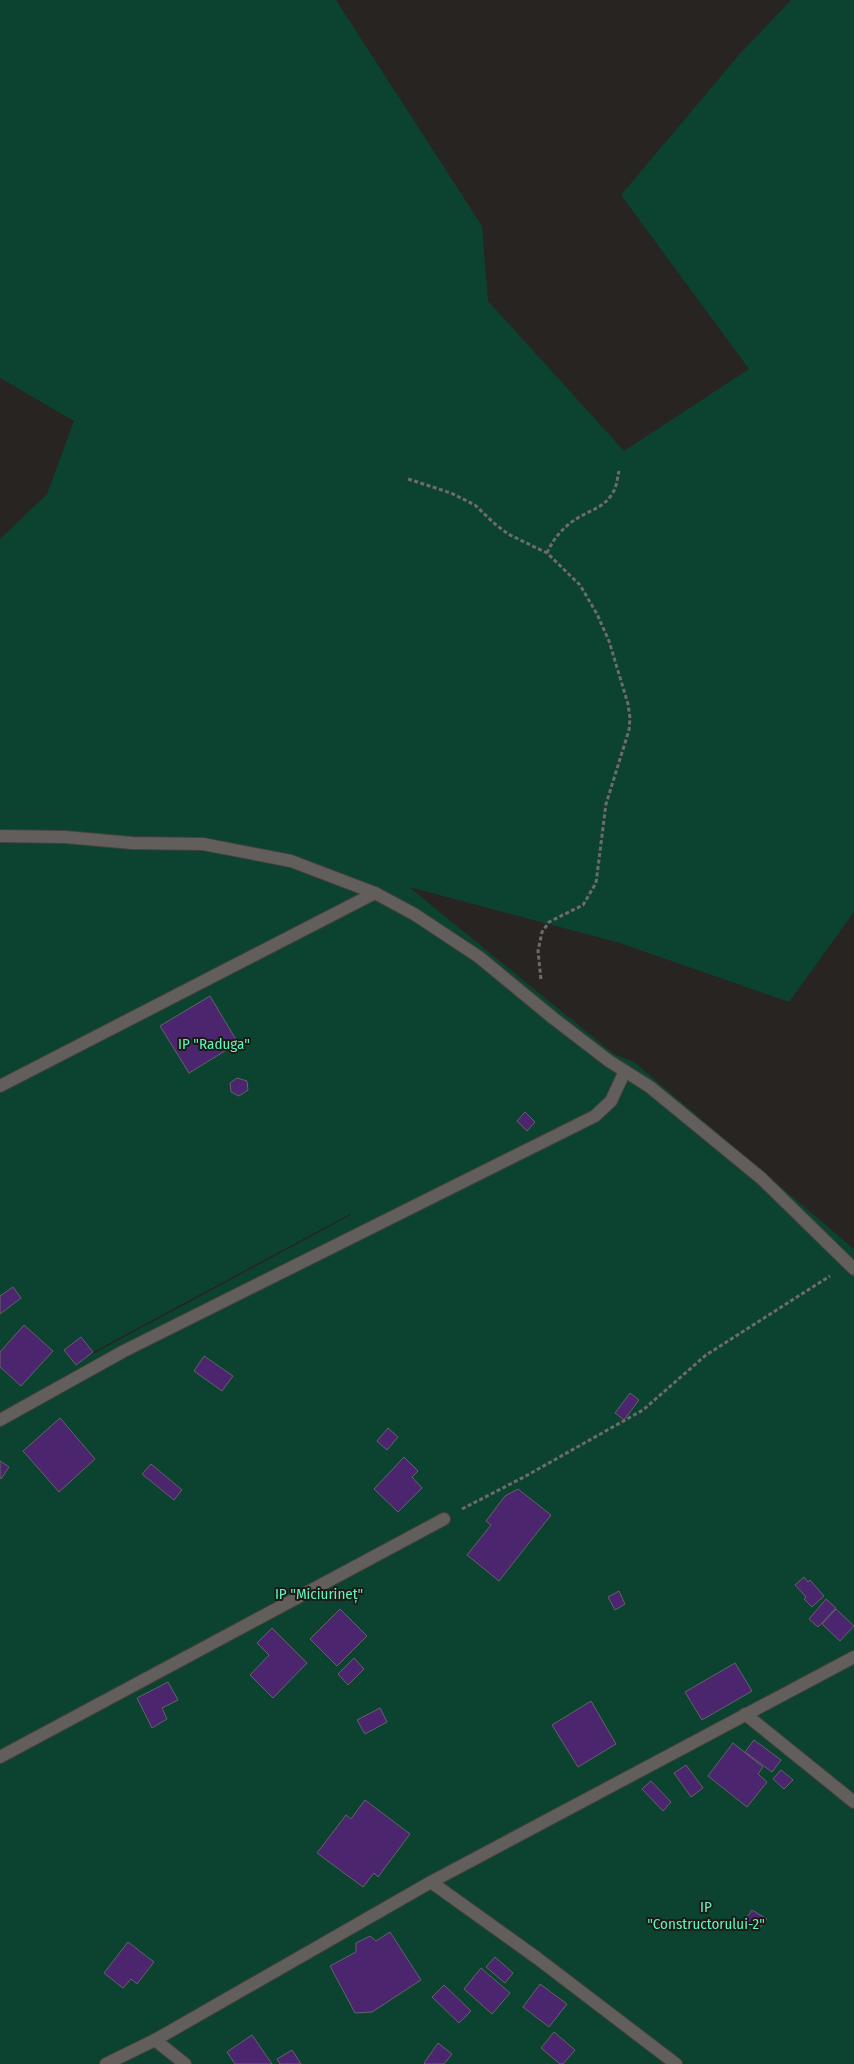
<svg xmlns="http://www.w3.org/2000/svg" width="854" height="2064" viewBox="0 0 854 2064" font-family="'Fira Sans Condensed',sans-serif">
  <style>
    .green { fill: #0c4330; fill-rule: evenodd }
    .building { fill: #4c256f; stroke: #646266 }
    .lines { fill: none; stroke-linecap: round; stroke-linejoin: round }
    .minor-casing { stroke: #44413e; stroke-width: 14 }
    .path { stroke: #6e6b69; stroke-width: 3; stroke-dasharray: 4 2.5; stroke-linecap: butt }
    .minor { stroke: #625e5b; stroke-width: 12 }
    .labels { text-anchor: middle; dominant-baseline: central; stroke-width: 4; stroke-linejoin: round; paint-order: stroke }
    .park-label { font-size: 15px; fill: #5df6bc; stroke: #1d1a17 }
  </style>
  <rect width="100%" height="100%" fill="#272421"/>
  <path class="green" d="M0 0H336L482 226 488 301 624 451 749 369 621 195 738 56 791 0H854V912L789 1002 620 943 409 887 614 1054 634 1062 854 1249V2064H0V539L47 494 74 421 0 378ZM350 1214 351 1215 89 1356 93 1352Z"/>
  <g class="building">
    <path d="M210 996 238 1043 189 1073 160 1026Z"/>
    <path d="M237 1078 247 1081 248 1090 239 1096 231 1092 230 1083Z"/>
    <path d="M525 1112 535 1122 527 1131 517 1121Z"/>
    <path d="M13 1287 21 1298 0 1314V1296Z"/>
    <path d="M24 1325 53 1351 21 1386 0 1367V1352Z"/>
    <path d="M81 1337 93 1352 76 1365 64 1350Z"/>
    <path d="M204 1356 233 1376 222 1391 194 1371Z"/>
    <path d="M630 1393 639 1400 624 1420 615 1413Z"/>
    <path d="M60 1418 95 1459 59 1492 23 1451Z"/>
    <path d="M388 1428 398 1437 387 1450 377 1441Z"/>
    <path d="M404 1457 418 1471 412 1477 422 1488 398 1512 374 1489Z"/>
    <path d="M0 1461 9 1467 1 1479 0 1478Z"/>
    <path d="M151 1464 182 1490 174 1500 142 1474Z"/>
    <path d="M518 1489 551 1515 499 1581 467 1555 491 1525 486 1521 505 1496Z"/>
    <path d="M804 1577 808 1582 810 1580 824 1596 812 1607 804 1599 806 1597 795 1585Z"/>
    <path d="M619 1591 625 1604 615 1610 608 1597Z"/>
    <path d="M826 1599 836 1608 818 1627 809 1619Z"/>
    <path d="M340 1609 367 1636 337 1666 310 1639Z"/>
    <path d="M836 1609 854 1626 840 1641 822 1624Z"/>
    <path d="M272 1628 307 1663 273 1698 250 1675 269 1655 257 1643Z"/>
    <path d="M354 1658 364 1669 348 1685 338 1674Z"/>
    <path d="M735 1663 752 1691 702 1720 685 1692Z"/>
    <path d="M168 1682 178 1700 162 1708 167 1719 152 1728 137 1698Z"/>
    <path d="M591 1701 616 1744 578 1767 552 1725Z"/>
    <path d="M380 1708 387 1722 365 1734 357 1720Z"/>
    <path d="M754 1740 781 1760 772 1772 745 1752Z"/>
    <path d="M733 1743 763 1767 758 1774 767 1782 747 1807 708 1776Z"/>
    <path d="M686 1765 703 1788 691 1797 674 1773Z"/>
    <path d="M781 1770 793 1780 784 1789 773 1779Z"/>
    <path d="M651 1781 671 1802 663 1811 642 1789Z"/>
    <path d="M365 1800 410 1834 378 1877 374 1873 363 1887 317 1853 346 1815 351 1819Z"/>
    <path d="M752 1910 767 1919 759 1929 745 1920Z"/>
    <path d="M390 1932 421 1980 372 2012 355 2013 330 1966 356 1952V1943L370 1936 376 1941Z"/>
    <path d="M128 1942 154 1962 137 1984 131 1979 123 1988 104 1973Z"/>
    <path d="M495 1957 513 1973 505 1983 486 1967Z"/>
    <path d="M481 1968 510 1993 492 2014 464 1989Z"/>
    <path d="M540 1984 567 2004 549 2027 523 2007Z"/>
    <path d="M444 1985 471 2011 459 2023 432 1997Z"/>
    <path d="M554 2032 575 2050 563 2064H560L541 2048Z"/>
    <path d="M252 2035 272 2064H235L227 2052Z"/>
    <path d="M438 2043 452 2054 444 2064H425L424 2063Z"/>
    <path d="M292 2050 301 2064H280L277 2059Z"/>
  </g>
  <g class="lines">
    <defs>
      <g id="minor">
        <path d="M0 836 65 837 132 843 203 844 291 861 375 893 414 914 479 957 553 1018 609 1061 650 1087 761 1178 854 1269"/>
        <path d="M0 1086 375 893"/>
        <path d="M0 1420 124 1351 595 1116 611 1101 625 1071"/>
        <path d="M745 1714 854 1802"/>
        <path d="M0 1757 444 1519"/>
        <path d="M431 1882 537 1958 676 2064"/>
        <path d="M155 2040 185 2064"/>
        <path d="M106 2064 155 2040 431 1882 854 1657"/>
      </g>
    </defs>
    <use href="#minor" class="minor-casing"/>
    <g class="path">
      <path d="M408 479 451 493 475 505 495 524 508 534 547 553 580 585 597 614 609 641 628 704 630 718 629 730 606 804 596 883 583 905 549 922 542 932 538 951 541 980"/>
      <path d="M547 553C554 537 565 525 581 516 592 510 605 506 612 494 617 487 617 479 619 471"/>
      <path d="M462 1509 524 1477 643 1410 706 1355 830 1276"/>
    </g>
    <use href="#minor" class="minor"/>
  </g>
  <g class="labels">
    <g class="park-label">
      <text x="214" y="1044">IP "Raduga"</text>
      <text x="319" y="1594">IP "Miciurineț"</text>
      <text x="706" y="1907">IP<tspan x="706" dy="17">"Constructorului-2"</tspan></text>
    </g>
  </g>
</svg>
